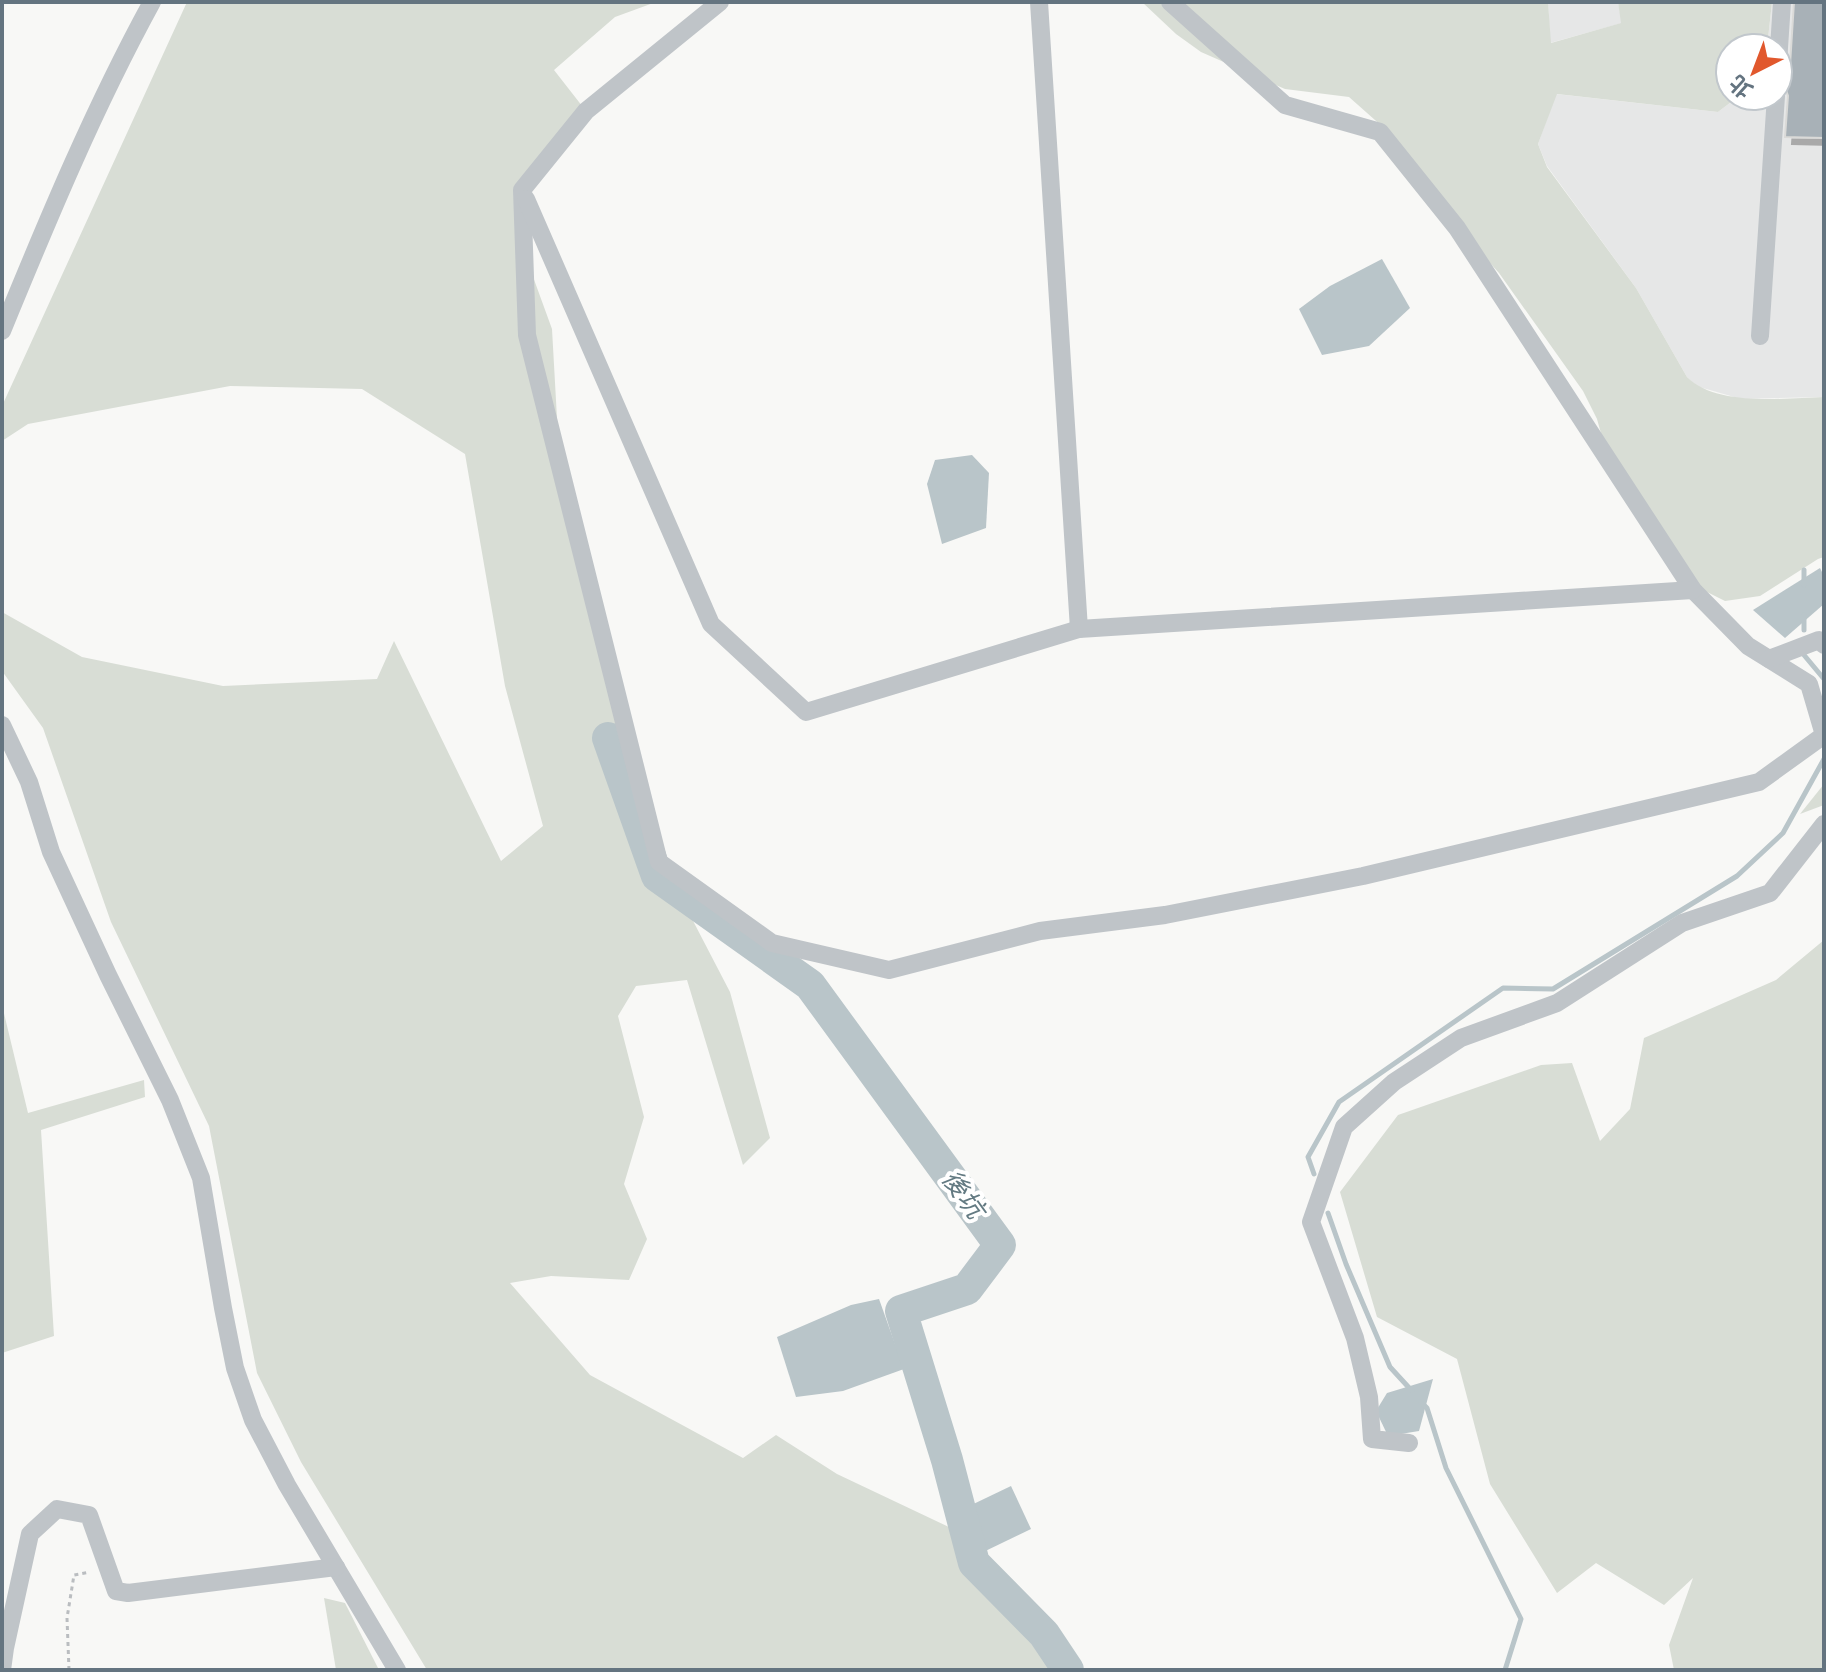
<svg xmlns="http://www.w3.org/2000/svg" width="1826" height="1672" viewBox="0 0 1826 1672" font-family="Karla,'Noto Sans TC',sans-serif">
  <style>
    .built { fill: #e6e7e7 }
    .green { fill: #d8ddd5 }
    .water { fill: #b9c5c9 }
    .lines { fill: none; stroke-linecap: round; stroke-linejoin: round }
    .stream { stroke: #b9c5c9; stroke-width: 5 }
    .river { stroke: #b9c5c9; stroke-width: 32 }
    .building { fill: #a8b1b7; stroke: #dadad8; stroke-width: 2; filter: url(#shadow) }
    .path { stroke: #babdc0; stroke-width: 3; stroke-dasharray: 4 4; stroke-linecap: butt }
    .minor { stroke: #bfc4c8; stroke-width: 18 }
    .labels { text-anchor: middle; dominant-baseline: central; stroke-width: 8; stroke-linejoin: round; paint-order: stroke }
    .water-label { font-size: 26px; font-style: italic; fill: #637a82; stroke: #fff }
  </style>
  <defs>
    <filter id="shadow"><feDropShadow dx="7" dy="7" stdDeviation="0" flood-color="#0004"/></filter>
  </defs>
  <rect width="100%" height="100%" fill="#f8f8f6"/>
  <g class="built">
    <path d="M1548 2H1618L1622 23 1550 43Z"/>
    <path d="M1772 2H1824V397L1741 399 1696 386 1687 377 1636 288 1547 166 1538 144 1556 94 1718 112 1739 96H1778V48H1767Z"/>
  </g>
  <g class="green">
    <path d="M187 2H656L615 17 554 70 586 111 522 191 532 274 552 329 559 454 617 684 638 815 730 992 770 1138 743 1165 687 980 636 986 618 1016 644 1117 624 1184 647 1239 629 1280 551 1276 510 1283 590 1375 743 1458 776 1435 837 1474 951 1528 1020 1603 1078 1670H427L301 1462 257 1373 209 1126 111 922 43 728 2 671V612L82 657 223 686 377 679 394 641 501 861 543 826 505 686 465 454 362 389 230 386 28 424 2 441V406Z"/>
    <path d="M1142 2H1548L1551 43 1621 23 1618 2H1772L1767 48H1730V96H1739L1718 112 1557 94 1538 144 1547 167 1636 288 1687 377C1717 407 1784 398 1824 397V557L1818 559 1760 596 1725 601 1699 588 1609 462 1597 419 1583 391 1499 273 1448 216 1384 128 1349 97 1285 89 1201 52 1176 34Z"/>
    <path d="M1824 784V805L1800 814Z"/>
    <path d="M1824 940V1670H1674L1669 1645 1693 1578 1664 1605 1596 1563 1557 1593 1490 1484 1457 1359 1377 1317 1340 1192 1398 1115 1541 1065 1572 1063 1600 1141 1630 1109 1644 1038 1776 980Z"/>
    <path d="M2 1005 28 1113 144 1080 145 1097 41 1130 54 1336 2 1353Z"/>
    <path d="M324 1598 345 1603 379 1670H336Z"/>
  </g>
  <g class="water">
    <path d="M1382 259 1410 308 1369 346 1322 355 1299 309 1330 286Z"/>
    <path d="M972 455 989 473 986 528 942 544 927 484 935 460Z"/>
    <path d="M1820 568 1824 576V604L1785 638 1753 610Z"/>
    <path d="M879 1299 904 1369 843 1391 796 1397 777 1337 851 1305Z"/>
    <path d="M1433 1379 1419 1431 1388 1436 1376 1411 1387 1393Z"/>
    <path d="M1011 1486 1031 1529 975 1556 963 1509Z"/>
  </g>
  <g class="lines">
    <g class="stream">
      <path d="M1804 570V585"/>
      <path d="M1804 615V630"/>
      <path d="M1804 655 1824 679"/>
      <path d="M1314 1174 1308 1157 1339 1102 1503 988 1553 989 1737 876 1783 833 1824 759"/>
      <path d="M1328 1213 1346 1264 1390 1367 1412 1391"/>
      <path d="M1421 1402 1427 1408 1446 1468 1521 1619 1505 1670"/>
    </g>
    <path class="river" d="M608 738 657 876 810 985 1000 1245 967 1289 901 1311 947 1460 974 1563 1044 1634 1068 1670"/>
  </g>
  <path class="building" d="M1794 2H1824V138L1785 137 1788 96 1786 90 1778 84V75L1787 70 1790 65Z"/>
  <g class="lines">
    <path class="path" d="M69 1670 67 1618 74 1575 90 1572"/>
    <g class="minor">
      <path d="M720 2 586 111 522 190 527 335 659 862 772 943 889 970 1040 931 1165 915 1363 876 1759 782 1824 735 1809 684 1748 646 1693 590 1457 228 1380 132 1285 105 1170 2"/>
      <path d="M1039 2 1079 629"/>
      <path d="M1778 63 1782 2"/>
      <path d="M526 199 711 624 806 712 1079 629 1693 590"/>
      <path d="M2 331C48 219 94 108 152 2"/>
      <path d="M1760 336 1776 96"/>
      <path d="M1769 659 1819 640 1824 645"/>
      <path d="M2 725 29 782 51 852 108 975 170 1100 201 1178 223 1308 235 1368 253 1420 287 1485 397 1670"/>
      <path d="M1409 1443 1372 1439 1369 1397 1355 1338 1311 1222 1344 1127 1394 1082 1461 1038 1557 1003 1682 923 1770 893 1824 824"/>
      <path d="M2 1670 5 1648 30 1534 57 1509 89 1515 116 1591 128 1593 336 1567"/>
    </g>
  </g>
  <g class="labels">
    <g class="water-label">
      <text transform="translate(963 1194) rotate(54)">後坑</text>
    </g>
  </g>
  <rect width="1826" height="1672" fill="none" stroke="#647480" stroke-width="8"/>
  <g transform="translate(1754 72) rotate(222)"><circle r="38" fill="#ffffff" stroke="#c1c7cc" stroke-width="2"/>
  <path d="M0-6L14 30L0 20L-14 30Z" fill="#e1582d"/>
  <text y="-12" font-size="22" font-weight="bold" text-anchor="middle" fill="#647480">北</text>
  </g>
</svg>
